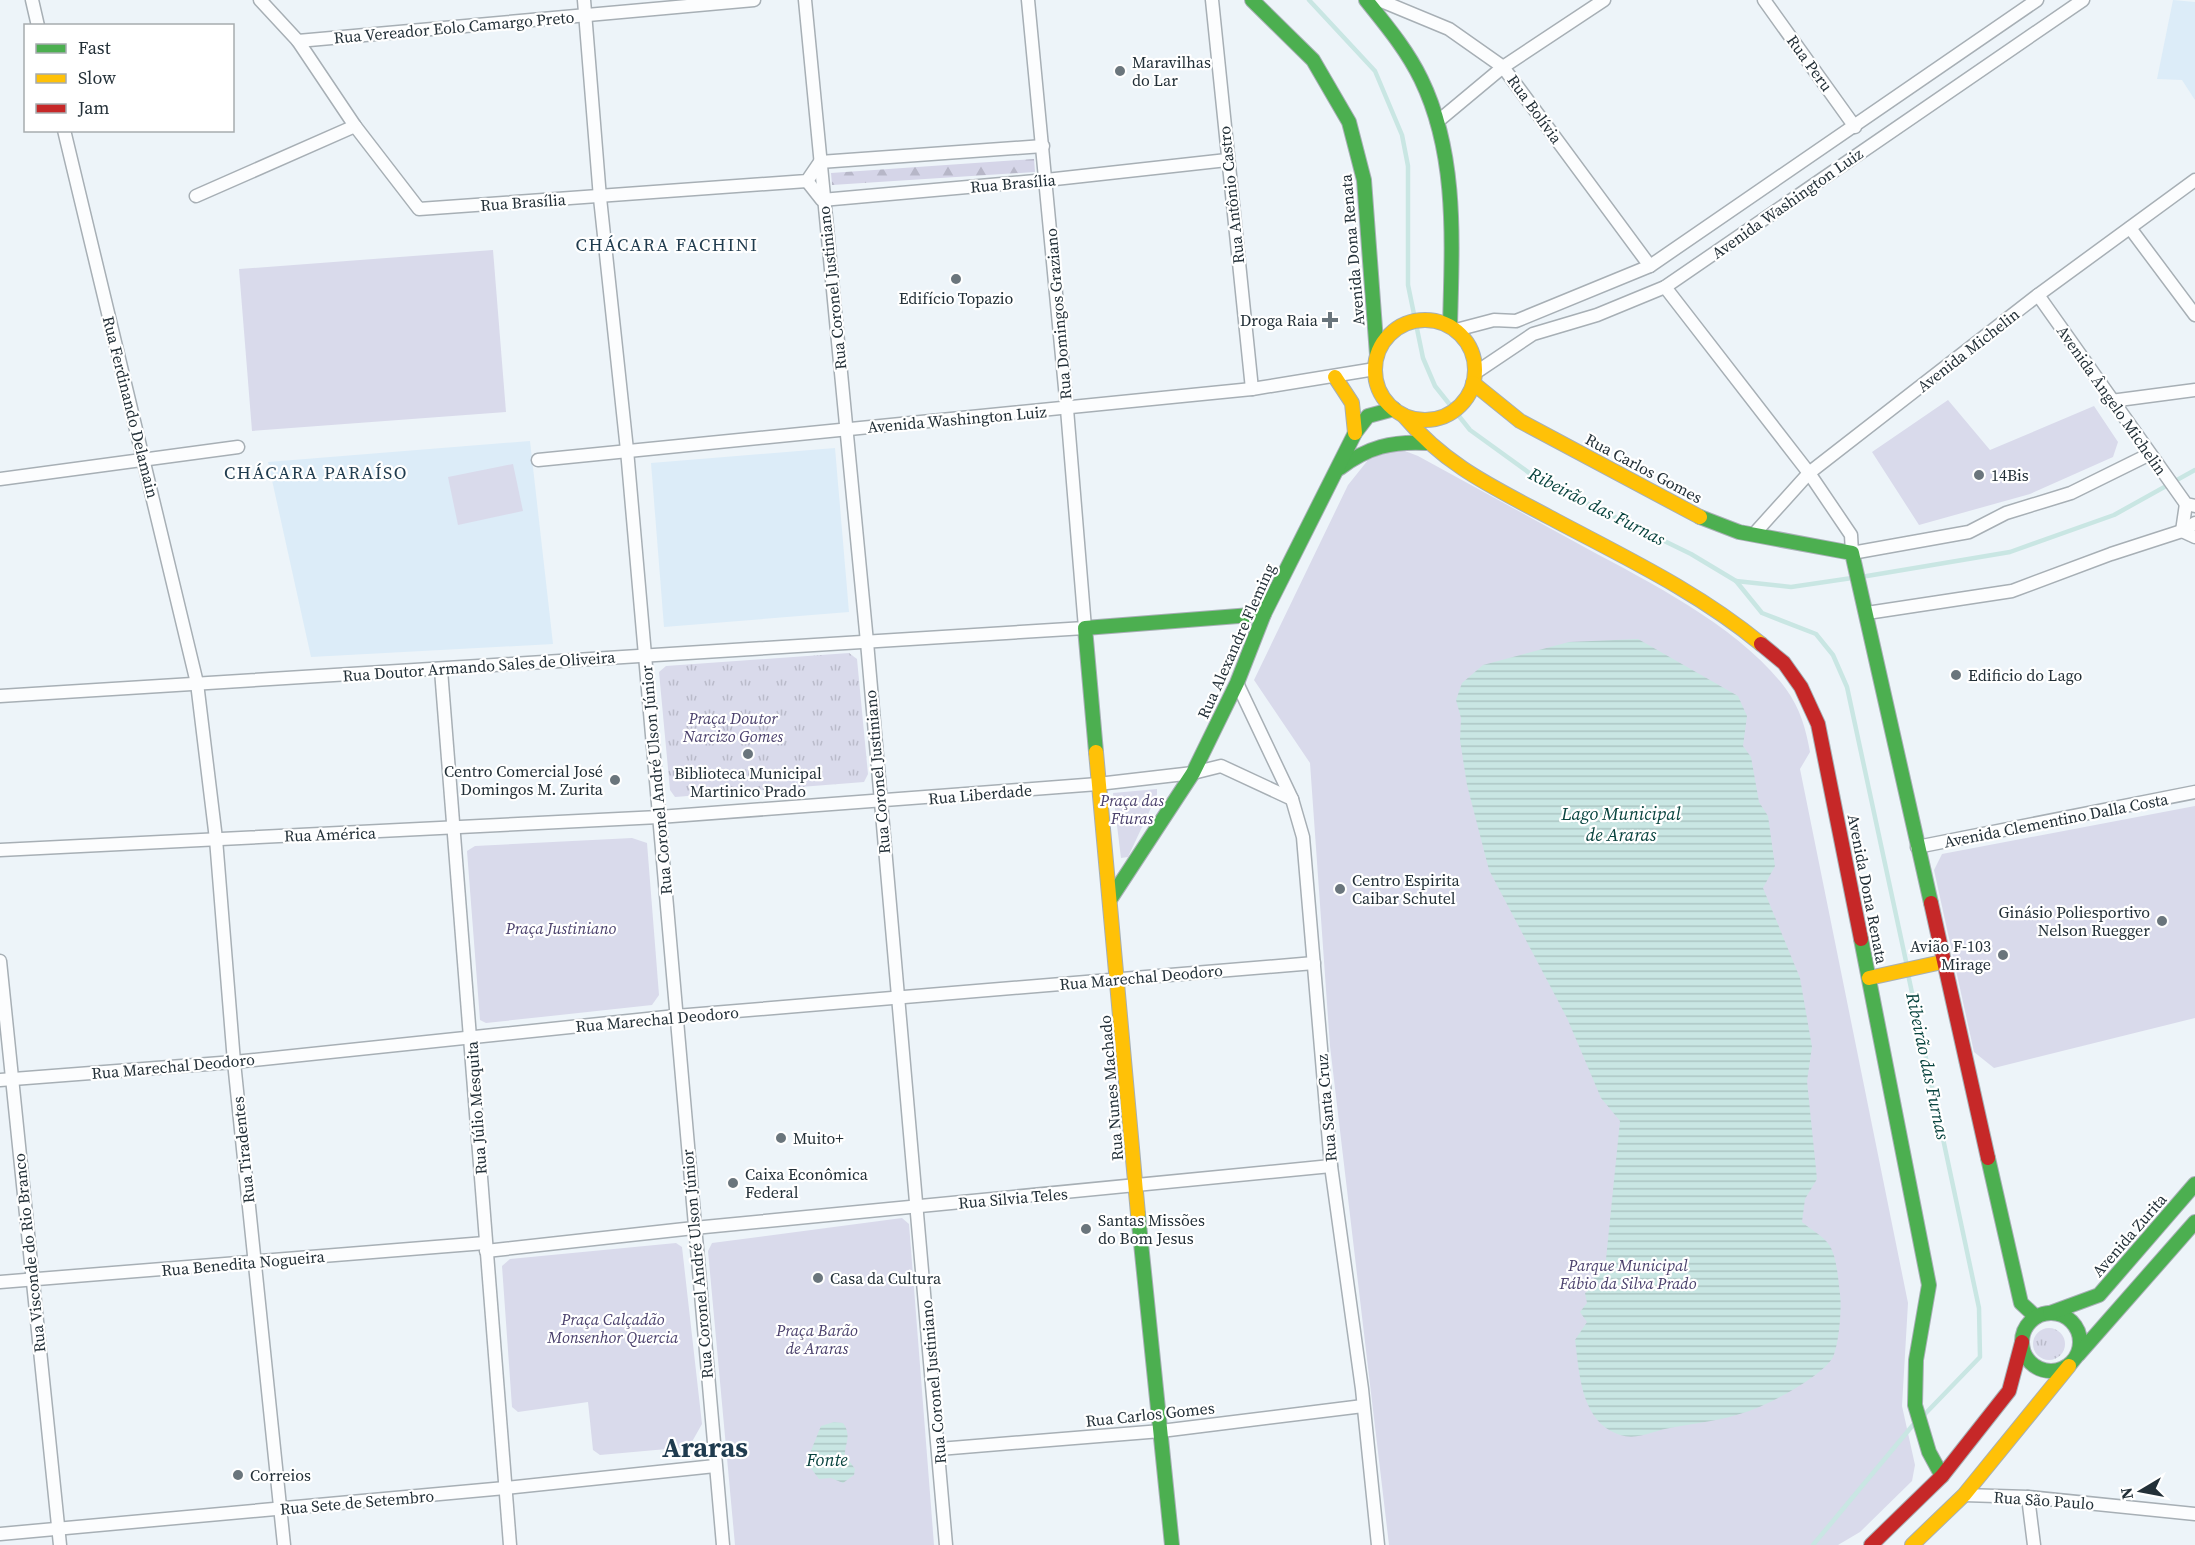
<svg xmlns="http://www.w3.org/2000/svg" width="2195" height="1545" viewBox="0 0 2195 1545" font-family="'Source Serif 4',serif">
  <style>
    .built { fill: #dcecf8 }
    .grass { fill: url(#grass-tufts) }
    .forest { fill: url(#forest-firs) }
    .green { fill: #d9daeb }
    .water { fill: url(#water-rules) }
    .lines { fill: none; stroke-linecap: round; stroke-linejoin: round }
    .stream { stroke: #c9e6e3; stroke-width: 4.5 }
    .street-casing { stroke: #a7afb5; stroke-width: 15 }
    .fast-casing { stroke: #a7afb5; stroke-width: 16 }
    .slow-casing { stroke: #a7afb5; stroke-width: 16 }
    .jam-casing { stroke: #a7afb5; stroke-width: 16 }
    .street { stroke: #fcfdfe; stroke-width: 12 }
    .fast { stroke: #4caf50; stroke-width: 14 }
    .slow { stroke: #ffc107; stroke-width: 14 }
    .jam { stroke: #c62828; stroke-width: 14 }
    .poi-dot { fill: #6a757c; stroke: #fff; stroke-width: 2 }
    .labels { text-anchor: middle; dominant-baseline: central; stroke-width: 4.5; stroke-linejoin: round; paint-order: stroke }
    .street-label { font-size: 16px; fill: #233038; stroke: #fff }
    .poi-label { font-size: 16px; fill: #233038; stroke: #fff; text-anchor: start }
    .park-label { font-size: 16px; font-style: italic; fill: #4a406c; stroke: #fff }
    .neighbourhood-label { font-size: 18px; letter-spacing: 1.5px; fill: #1f3b4e; stroke: #fff }
    .water-label { font-size: 18px; font-style: italic; fill: #08433e; stroke: #fff }
    .town-label { font-size: 28px; font-weight: bold; fill: #1f3b4e; stroke: #fff }
  </style>
  <defs>
    <pattern id="grass-tufts" width="24" height="20" patternUnits="userSpaceOnUse" patternTransform="scale(1.5)"><rect width="24" height="20" fill="#d9daeb"/><path d="M3 7l-1-3M5 7V3M7 7l1-3M15 17l-1-3M17 17v-4M19 17l1-3" fill="none" stroke="#babbca"/></pattern>
    <pattern id="forest-firs" width="22" height="20" patternUnits="userSpaceOnUse" patternTransform="scale(1.5)"><rect width="22" height="20" fill="#d5d5e8"/><path d="M5 1l3.5 6h-7zM16 11l3.5 6h-7z" fill="#b7b7c8"/></pattern>
    <pattern id="water-rules" width="6" height="5" patternUnits="userSpaceOnUse" patternTransform="scale(1.5)"><rect width="6" height="5" fill="#c9e6e3"/><path d="M0 2.5h6" fill="none" stroke="#acc6c4"/></pattern>
  </defs>
  <rect width="100%" height="100%" fill="#edf4f9"/>
  <g class="built">
    <path d="M2173 0 2195 2V100L2182 80 2157 79Z"/>
    <path d="M530 441 553 644 311 657 268 462Z"/>
    <path d="M835 448 849 612 664 627 651 463Z"/>
  </g>
  <g class="grass">
    <path d="M849 653 857 659 868 774 864 782 675 797 670 790 659 672 666 666Z"/>
    <circle cx="2049" cy="1344" r="16"/>
  </g>
  <path class="forest" d="M1034 159 1035 172 832 185 831 173Z"/>
  <g class="green">
    <path d="M493 250 506 412 252 431 239 269Z"/>
    <path d="M1948 400 1990 450 2094 406 2118 442 2113 457 2030 494 1919 525 1872 452Z"/>
    <path d="M1397 448 1418 456C1474 487 1530 517 1586 548 1651 583 1741 628 1786 689 1800 708 1806 729 1810 752L1800 769 1908 1303 1902 1406 1915 1465 1912 1481 1860 1532 1838 1545H1389L1330 1046 1310 763 1254 680 1348 485 1368 460Z"/>
    <path d="M513 464 523 511 458 525 448 477Z"/>
    <path d="M1157 789V795L1128 857 1121 858 1113 793Z"/>
    <path d="M2195 806V1018L1994 1068 1974 1052 1934 870 1942 854Z"/>
    <path d="M632 838 647 843 659 995 652 1005 486 1023 480 1020 467 851 475 846Z"/>
    <path d="M902 1218 909 1224 934 1545H735L708 1251 712 1243Z"/>
    <path d="M676 1243 682 1247 702 1424 689 1447 600 1455 593 1450 588 1402 518 1412 512 1407 502 1266 510 1259Z"/>
  </g>
  <g class="water">
    <path d="M1638 639 1738 696 1747 716 1743 746 1751 757 1759 802 1768 816 1775 866 1763 888 1800 978 1812 1047 1807 1081 1817 1179 1805 1199 1802 1222C1810 1229 1820 1234 1827 1242 1837 1253 1838 1279 1840 1294 1842 1308 1839 1344 1833 1357 1822 1377 1768 1405 1746 1412 1723 1420 1699 1423 1675 1427 1647 1431 1633 1446 1606 1428 1580 1409 1579 1369 1575 1340L1587 1322 1580 1312 1587 1303 1585 1293 1595 1285 1592 1271 1605 1269 1620 1121 1601 1098 1567 1018 1489 870 1467 785 1460 740 1461 718 1456 700 1462 683 1483 665 1569 642Z"/>
    <path d="M834 1422 843 1423C852 1436 845 1443 845 1455L855 1469 854 1475 843 1483 831 1478 819 1479 810 1467V1453L821 1426Z"/>
  </g>
  <g class="lines">
    <g class="stream">
      <path d="M1309 0 1375 71 1402 135 1408 166V285L1423 358 1435 386 1470 430 1539 480 1691 554 1736 581 1762 613 1816 634 1833 655 1847 687 1907 966"/>
      <path d="M1861 577 2010 552 2114 515 2195 470"/>
      <path d="M1736 581 1791 587 1852 578"/>
      <path d="M1908 974 1979 1308 1980 1357 1924 1415"/>
      <path d="M1813 1545 1913 1425"/>
    </g>
    <defs>
      <g id="street">
        <path d="M32 0 38 26"/>
        <path d="M260 0 298 41 355 126 419 209 807 181 820 162 1043 146"/>
        <path d="M584 0 600 198 627 450 723 1545"/>
        <path d="M805 0 867 642 946 1545"/>
        <path d="M1212 0 1252 389"/>
        <path d="M1379 0 1449 29 1503 67 1650 266"/>
        <path d="M1764 0 1855 127"/>
        <path d="M298 41 754 0"/>
        <path d="M1437 122 1503 67 1604 0"/>
        <path d="M64 130 197 683 216 839 234 1062 284 1545"/>
        <path d="M807 181 822 200 1046 180 1227 160"/>
        <path d="M196 196 355 126"/>
        <path d="M2130 228 2195 315"/>
        <path d="M1665 287 1809 473 1851 535 1852 553 1969 532 2006 513 2071 493 2150 454"/>
        <path d="M2038 295 2186 504 2195 506"/>
        <path d="M1456 330 1494 320 1516 321 1650 266 2037 0"/>
        <path d="M1475 373 1533 334 1597 315 1665 287 2083 0"/>
        <path d="M2111 401 2195 390"/>
        <path d="M538 460 1252 389 1375 369"/>
        <path d="M0 479 238 447"/>
        <path d="M2186 504 2182 531 2195 537"/>
        <path d="M1754 534 1809 473 2038 295 2195 180"/>
        <path d="M1867 613 2012 591 2111 554 2182 531 2195 523"/>
        <path d="M441 670 510 1545"/>
        <path d="M1237 683 1292 799 1303 837 1331 1166 1362 1389 1378 1545"/>
        <path d="M0 696 1085 628 1067 409 1028 0"/>
        <path d="M1917 847 2195 792"/>
        <path d="M0 850 659 817 1098 784 1193 773 1221 766 1292 799"/>
        <path d="M0 961 60 1545"/>
        <path d="M0 1080 234 1062 676 1016 1314 963"/>
        <path d="M486 1251 694 1228 1331 1166"/>
        <path d="M0 1282 485 1243"/>
        <path d="M939 1449 1161 1431 1363 1406"/>
        <path d="M1964 1495 2028 1497 2195 1514"/>
        <path d="M2028 1497 2034 1545"/>
        <path d="M0 1534 505 1488 715 1466"/>
      </g>
      <g id="fast">
        <path d="M1252 0 1313 60 1349 122 1364 180 1377 355"/>
        <path d="M1366 0C1386 25 1407 50 1421 79 1458 155 1452 243 1450 326"/>
        <path d="M1340 468C1368 447 1392 441 1427 443"/>
        <path d="M1700 517 1739 532 1852 553 1931 903"/>
        <path d="M1096 752 1085 628 1264 614"/>
        <path d="M1111 898 1193 773 1237 683 1264 614 1355 433 1368 416 1394 409"/>
        <path d="M1861 939 1929 1285 1916 1360 1915 1405 1929 1452 1942 1476"/>
        <path d="M1988 1158 2021 1303 2036 1317"/>
        <path d="M1138 1214 1172 1545"/>
        <circle cx="2051" cy="1342" r="29"/>
        <path d="M2050 1313 2099 1295 2195 1184"/>
        <path d="M2078 1355 2195 1222"/>
      </g>
      <g id="slow">
        <circle cx="1425" cy="370" r="50"/>
        <path d="M1335 377 1352 403 1355 433"/>
        <path d="M1473 383 1520 421 1700 517"/>
        <path d="M1404 416C1446 466 1493 487 1549 517 1622 556 1697 591 1761 644"/>
        <path d="M1096 752 1138 1214"/>
        <path d="M1869 978 1942 962"/>
        <path d="M1912 1545 1964 1495 2069 1366"/>
      </g>
      <g id="jam">
        <path d="M1761 644 1784 663 1801 687 1818 724 1861 939"/>
        <path d="M1931 903 1988 1158"/>
        <path d="M1871 1545 1942 1476 2009 1391 2022 1342"/>
      </g>
    </defs>
    <use href="#street" class="street-casing"/>
    <use href="#fast" class="fast-casing"/>
    <use href="#slow" class="slow-casing"/>
    <use href="#jam" class="jam-casing"/>
    <use href="#street" class="street"/>
    <use href="#fast" class="fast"/>
    <use href="#slow" class="slow"/>
    <use href="#jam" class="jam"/>
  </g>
  <g class="poi-dot">
    <circle cx="1120" cy="71" r="6"/>
    <circle cx="956" cy="279" r="6"/>
    <path d="M1327 311h6v6h6v6h-6v6h-6v-6h-6v-6h6z"/>
    <circle cx="1979" cy="475" r="6"/>
    <circle cx="1956" cy="675" r="6"/>
    <circle cx="748" cy="754" r="6"/>
    <circle cx="615" cy="780" r="6"/>
    <circle cx="1340" cy="889" r="6"/>
    <circle cx="2162" cy="921" r="6"/>
    <circle cx="2003" cy="955" r="6"/>
    <circle cx="781" cy="1138" r="6"/>
    <circle cx="733" cy="1183" r="6"/>
    <circle cx="1086" cy="1229" r="6"/>
    <circle cx="818" cy="1278" r="6"/>
    <circle cx="238" cy="1475" r="6"/>
  </g>
  <g class="labels">
    <g class="street-label">
      <text transform="translate(454 27) rotate(-5)">Rua Vereador Eolo Camargo Preto</text>
      <text transform="translate(1810 63) rotate(54)">Rua Peru</text>
      <text transform="translate(1535 109) rotate(54)">Rua Bolívia</text>
      <text transform="translate(1013 183) rotate(-5)">Rua Brasília</text>
      <text transform="translate(1231 195) rotate(-96)">Rua Antônio Castro</text>
      <text transform="translate(523 202) rotate(-4)">Rua Brasília</text>
      <text transform="translate(1787 203) rotate(-35)">Avenida Washington Luiz</text>
      <text transform="translate(1352 250) rotate(-95)">Avenida Dona Renata</text>
      <text transform="translate(832 288) rotate(-96)">Rua Coronel Justiniano</text>
      <text transform="translate(1058 314) rotate(-95)">Rua Domingos Graziano</text>
      <text transform="translate(1968 350) rotate(-38)">Avenida Michelin</text>
      <text transform="translate(2112 400) rotate(55)">Avenida Ângelo Michelin</text>
      <text transform="translate(131 407) rotate(76)">Rua Ferdinando Delamain</text>
      <text transform="translate(957 419) rotate(-5)">Avenida Washington Luiz</text>
      <text transform="translate(1644 468) rotate(28)">Rua Carlos Gomes</text>
      <text transform="translate(1236 641) rotate(-66)">Rua Alexandre Fleming</text>
      <text transform="translate(479 666) rotate(-4)">Rua Doutor Armando Sales de Oliveira</text>
      <text transform="translate(877 772) rotate(-95)">Rua Coronel Justiniano</text>
      <text transform="translate(656 780) rotate(-95)">Rua Coronel André Ulson Júnior</text>
      <text transform="translate(980 794) rotate(-5)">Rua Liberdade</text>
      <text transform="translate(2056 820) rotate(-11)">Avenida Clementino Dalla Costa</text>
      <text transform="translate(330 834) rotate(-2)">Rua América</text>
      <text transform="translate(1868 889) rotate(79)">Avenida Dona Renata</text>
      <text transform="translate(1141 977) rotate(-5)">Rua Marechal Deodoro</text>
      <text transform="translate(657 1019) rotate(-5)">Rua Marechal Deodoro</text>
      <text transform="translate(173 1066) rotate(-5)">Rua Marechal Deodoro</text>
      <text transform="translate(1111 1088) rotate(-95)">Rua Nunes Machado</text>
      <text transform="translate(476 1108) rotate(-94)">Rua Júlio Mesquita</text>
      <text transform="translate(1326 1108) rotate(-95)">Rua Santa Cruz</text>
      <text transform="translate(243 1150) rotate(-96)">Rua Tiradentes</text>
      <text transform="translate(1013 1198) rotate(-5)">Rua Silvia Teles</text>
      <text transform="translate(2129 1235) rotate(-49)">Avenida Zurita</text>
      <text transform="translate(29 1253) rotate(-96)">Rua Visconde do Rio Branco</text>
      <text transform="translate(243 1263) rotate(-5)">Rua Benedita Nogueira</text>
      <text transform="translate(697 1264) rotate(-95)">Rua Coronel André Ulson Júnior</text>
      <text transform="translate(933 1382) rotate(-95)">Rua Coronel Justiniano</text>
      <text transform="translate(1150 1414) rotate(-6)">Rua Carlos Gomes</text>
      <text transform="translate(2044 1500) rotate(4)">Rua São Paulo</text>
      <text transform="translate(357 1502) rotate(-5)">Rua Sete de Setembro</text>
    </g>
    <g class="poi-label">
      <text x="1132" y="62">Maravilhas<tspan x="1132" dy="18">do Lar</tspan></text>
      <text x="956" y="298" text-anchor="middle">Edifício Topazio</text>
      <text x="1318" y="320" text-anchor="end">Droga Raia</text>
      <text x="1991" y="475">14Bis</text>
      <text x="1968" y="675">Edificio do Lago</text>
      <text x="603" y="771" text-anchor="end">Centro Comercial José<tspan x="603" dy="18">Domingos M. Zurita</tspan></text>
      <text x="748" y="773" text-anchor="middle">Biblioteca Municipal<tspan x="748" dy="18">Martinico Prado</tspan></text>
      <text x="1352" y="880">Centro Espirita<tspan x="1352" dy="18">Caibar Schutel</tspan></text>
      <text x="2150" y="912" text-anchor="end">Ginásio Poliesportivo<tspan x="2150" dy="18">Nelson Ruegger</tspan></text>
      <text x="1991" y="946" text-anchor="end">Avião F-103<tspan x="1991" dy="18">Mirage</tspan></text>
      <text x="793" y="1138">Muito+</text>
      <text x="745" y="1174">Caixa Econômica<tspan x="745" dy="18">Federal</tspan></text>
      <text x="1098" y="1220">Santas Missões<tspan x="1098" dy="18">do Bom Jesus</tspan></text>
      <text x="830" y="1278">Casa da Cultura</text>
      <text x="250" y="1475">Correios</text>
    </g>
    <g class="park-label">
      <text x="733" y="718">Praça Doutor<tspan x="733" dy="18">Narcizo Gomes</tspan></text>
      <text x="1132" y="800">Praça das<tspan x="1132" dy="18">Fturas</tspan></text>
      <text x="561" y="928">Praça Justiniano</text>
      <text x="1628" y="1265">Parque Municipal<tspan x="1628" dy="18">Fábio da Silva Prado</tspan></text>
      <text x="613" y="1319">Praça Calçadão<tspan x="613" dy="18">Monsenhor Quercia</tspan></text>
      <text x="817" y="1330">Praça Barão<tspan x="817" dy="18">de Araras</tspan></text>
    </g>
    <g class="neighbourhood-label">
      <text x="667" y="244">CHÁCARA FACHINI</text>
      <text x="316" y="472">CHÁCARA PARAÍSO</text>
    </g>
    <g class="water-label">
      <text transform="translate(1597 506) rotate(27)">Ribeirão das Furnas</text>
      <text x="1621" y="813">Lago Municipal<tspan x="1621" dy="21">de Araras</tspan></text>
      <text transform="translate(1928 1066) rotate(78)">Ribeirão das Furnas</text>
      <text x="827" y="1459">Fonte</text>
    </g>
    <g class="town-label">
      <text x="705" y="1447">Araras</text>
    </g>
  </g>
  <rect x="24" y="24" width="210" height="108" fill="#ffffff" stroke="#a7acaf" stroke-width="1.5"/>
  <rect x="36" y="44" width="30" height="9" fill="#4caf50" stroke="#a7acaf" stroke-width="1.5"/>
  <text x="78" y="54" font-size="18" fill="#233038">Fast</text>
  <rect x="36" y="74" width="30" height="9" fill="#ffc107" stroke="#a7acaf" stroke-width="1.5"/>
  <text x="78" y="84" font-size="18" fill="#233038">Slow</text>
  <rect x="36" y="104" width="30" height="9" fill="#c62828" stroke="#a7acaf" stroke-width="1.5"/>
  <text x="78" y="114" font-size="18" fill="#233038">Jam</text>
  <g transform="translate(2141 1491) rotate(260)" stroke="#ffffff" stroke-width="4.5" paint-order="stroke">
  <path d="M0-4.5L10 22L0 15L-10 22Z" fill="#233038"/>
  <text y="-9" font-size="16" font-weight="bold" text-anchor="middle" fill="#233038">N</text>
  </g>
</svg>
